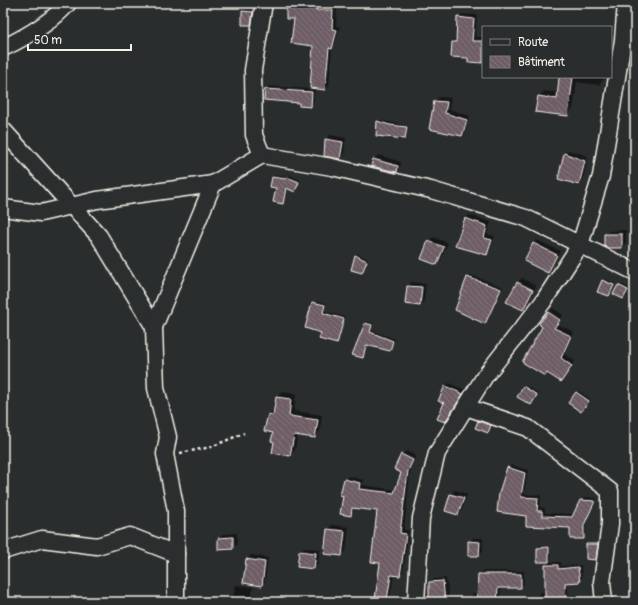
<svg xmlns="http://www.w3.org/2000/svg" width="638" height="605" viewBox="0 0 638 605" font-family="Pangolin,sans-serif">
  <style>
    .shadow { fill: #0007 }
    .building { fill: url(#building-back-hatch); stroke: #f4f1e8 }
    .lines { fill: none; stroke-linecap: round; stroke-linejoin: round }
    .street-casing { stroke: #f4f1e8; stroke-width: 19 }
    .path { stroke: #f4f1e8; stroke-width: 2.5; stroke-dasharray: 3 3; stroke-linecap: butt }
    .street { stroke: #2a2d2e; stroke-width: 16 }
  </style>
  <defs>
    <pattern id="building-back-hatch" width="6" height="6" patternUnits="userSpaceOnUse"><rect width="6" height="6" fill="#6e5d66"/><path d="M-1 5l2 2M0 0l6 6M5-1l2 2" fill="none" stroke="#83757c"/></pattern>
  </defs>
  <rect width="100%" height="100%" fill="#2a2d2e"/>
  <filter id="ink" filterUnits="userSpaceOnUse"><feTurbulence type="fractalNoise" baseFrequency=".025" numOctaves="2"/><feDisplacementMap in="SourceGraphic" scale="8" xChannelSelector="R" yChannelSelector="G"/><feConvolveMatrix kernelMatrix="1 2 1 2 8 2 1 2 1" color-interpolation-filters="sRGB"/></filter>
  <g filter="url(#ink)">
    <g class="shadow">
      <path d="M287 3H319V6L337 7 336 26 340 27 335 44 332 47 329 86 325 89 315 88 313 103 310 106 266 89 269 86 310 89 314 45 295 18Z"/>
      <path d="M245 10H254L250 24 243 12Z"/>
      <path d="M462 14 477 15 475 37H483V62L469 57 452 42 457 37 458 18Z"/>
      <path d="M611 31 613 32 611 43Z"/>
      <path d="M560 77H605L599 85 577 82 573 109 567 115 539 96 545 91 559 93Z"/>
      <path d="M439 97 451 98 449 109 470 116 465 131 461 135 435 101Z"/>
      <path d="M380 120 408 126 406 136 405 138 378 121Z"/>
      <path d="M330 135 346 138 344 154 340 158 326 139Z"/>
      <path d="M568 150 588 156 583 180 579 184 564 154Z"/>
      <path d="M378 155 401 162 400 167 396 171 372 165 374 159Z"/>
      <path d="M274 175 288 178 290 175 300 180 296 189 288 188 283 203 272 177Z"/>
      <path d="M469 215 491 222 487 234 495 236 490 250 486 254 465 219Z"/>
      <path d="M626 230V243L622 247 605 235 609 231Z"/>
      <path d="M433 237 448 243 441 260 436 264 422 258 429 241Z"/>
      <path d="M537 240 560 251 552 268 548 272 533 244Z"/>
      <path d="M358 254 368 259 362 271 356 256Z"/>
      <path d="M471 275 503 287 485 322 456 310Z"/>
      <path d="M522 278 536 286 527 305 522 309 518 282Z"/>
      <path d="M604 279 615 283 609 295 603 281Z"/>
      <path d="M412 282 426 284 424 301 420 305 408 286Z"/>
      <path d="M621 284 629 288 624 296 619 286Z"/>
      <path d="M315 301 326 303 325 311 345 317 336 343 322 333 313 303Z"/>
      <path d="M553 308 563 315 557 324 574 332 564 354 575 361 561 381 543 326 540 324Z"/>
      <path d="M367 322 373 324 371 330 395 339 390 350 367 344 363 357 366 323Z"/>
      <path d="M449 383 465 390 445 421 446 386Z"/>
      <path d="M525 385 538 393 531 404 523 387Z"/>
      <path d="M579 391 590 399 582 409 577 393Z"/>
      <path d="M282 392 296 394 294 411 322 415 320 431 315 436 298 434 295 450 290 455 276 441 274 432 266 430 269 414 275 409 277 397Z"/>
      <path d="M480 420 492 424 488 431 478 422Z"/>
      <path d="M406 451 416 456 411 466 404 530H409L403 572 399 575H394L390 596 387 599 381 562 379 510 355 507 351 515 345 495V480L348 476 364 480 362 485 396 490 403 472 402 455Z"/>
      <path d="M511 465 528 470 524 494 541 495 540 508H545V513L575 514 584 497 597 498 586 521V534L583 538 571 527 527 515 508 468Z"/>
      <path d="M455 490 467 494 462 510 458 514 451 495Z"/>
      <path d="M332 525 349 527 346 551 342 555 328 529Z"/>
      <path d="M237 533V544L233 548 219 538 223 534Z"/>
      <path d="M473 538H483V551L479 555 469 542Z"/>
      <path d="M589 543H599L595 559 587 544Z"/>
      <path d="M540 546H550L551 559 549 561 538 548Z"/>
      <path d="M304 548 320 549 318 564 314 568 300 552Z"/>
      <path d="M251 555 268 558 265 581 261 585 247 560Z"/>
      <path d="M549 562H561V566L581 565 582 578 579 581 568 582V602H539L538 595 541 592H546V565Z"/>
      <path d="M482 571H524V584L521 587H501L500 602H470V597L473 594H478L479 574Z"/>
      <path d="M446 578 450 602H430V582L434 579Z"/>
      <path d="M236 585 253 587 251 602H215L217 599 232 601Z"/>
      <path d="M628 597 635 598V602H624Z"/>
    </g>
    <g class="building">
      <path d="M286 3H316V10H333L332 29 337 30 332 49 329 48 325 90 310 88 313 46 291 43 294 19H286Z"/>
      <path d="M242 11 253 12 251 25H242Z"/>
      <path d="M457 17 474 19 472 41H483V63L468 62V58L451 57 452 42H456Z"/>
      <path d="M559 77H573L568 116 535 112 538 96 557 99Z"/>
      <path d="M265 89 312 92 311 107 299 106V103L264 100Z"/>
      <path d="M434 101 447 102 445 113 467 120 462 136 429 129Z"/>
      <path d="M377 121 390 125 407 127 405 139 376 136Z"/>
      <path d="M325 139 343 142 340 159 324 156Z"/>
      <path d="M564 153 585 161 579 185 558 179Z"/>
      <path d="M373 159 398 166 397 172 371 166Z"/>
      <path d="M272 177 286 179 287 177 299 182 295 192 286 188 283 204 273 202 276 188 270 187Z"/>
      <path d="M465 218 487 226 484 238 492 240 487 255 455 246Z"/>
      <path d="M604 234H622V248H609L604 246Z"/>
      <path d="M428 241 444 247 437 265 421 259Z"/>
      <path d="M533 243 557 255 548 273 524 261Z"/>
      <path d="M355 255 367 261 362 273 351 270Z"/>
      <path d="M467 277 501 289 485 324 455 310Z"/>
      <path d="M602 280 614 285 609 296 597 292Z"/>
      <path d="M517 282 533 290 523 310 506 302Z"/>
      <path d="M618 285 628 290 623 299 613 294Z"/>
      <path d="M407 286 422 287 420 306 405 304Z"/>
      <path d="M312 302 325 305 323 313 344 319 337 344 319 339 321 333 305 328Z"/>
      <path d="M548 312 560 320 554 328 571 336 561 358 572 366 561 382 547 373 545 376 522 362 542 327 539 324Z"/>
      <path d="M365 323 372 325 370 332 393 341 390 351 366 345 363 358 352 355Z"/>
      <path d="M445 386 463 394 445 422 437 419 444 403 438 401Z"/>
      <path d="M523 386 537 395 531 405 517 397Z"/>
      <path d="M576 392 589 401 581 412 568 403Z"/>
      <path d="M276 397 291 399 289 416 318 420 315 438 294 435 290 456 272 453 274 442 271 441 273 433 264 431 268 414 273 415Z"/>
      <path d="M478 421 491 425 488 433 475 428Z"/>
      <path d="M401 454 413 460 408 471 400 533 406 534 400 576 391 575 387 600 375 599 380 563 371 562 377 511 352 508 351 516 340 514 343 496 340 495 344 479 360 483 359 489 394 493 401 473 394 469Z"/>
      <path d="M507 467 525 473 521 497 538 498 537 511H542V516L572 517 580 500 595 501 584 525V539H570V528L526 526V516L497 512 499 493Z"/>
      <path d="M450 494 464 498 458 515 445 511Z"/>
      <path d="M327 529 345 531 342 556 324 554Z"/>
      <path d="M233 537V549L218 550V538Z"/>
      <path d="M468 541 480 542 479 556H468Z"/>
      <path d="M586 544H598L596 560 586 559Z"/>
      <path d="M549 547V562H537V548Z"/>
      <path d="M299 551 316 553 314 569 297 567Z"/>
      <path d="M246 559 265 562 262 586 243 583Z"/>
      <path d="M545 565H558V569L578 567 580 582 565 583 566 602H545Z"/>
      <path d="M478 574H521V588H498L497 602H477Z"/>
      <path d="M443 581 445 602H429V582Z"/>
    </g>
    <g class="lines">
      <defs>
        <g id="street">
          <path d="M3 48C26 37 51 23 68 3"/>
          <path d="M3 130 99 236 154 327"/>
          <path d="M262 155 332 167 431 190 526 218 635 272"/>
          <path d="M3 208 41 213 97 200 213 184"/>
          <path d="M466 407 528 428 610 491V524L602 582 604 602"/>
          <path d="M3 551 42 539 97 546 130 536 176 554"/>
          <path d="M176 602V511L165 454 168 437 156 388 154 327 213 184 262 155 254 135 253 70 264 3"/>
          <path d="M416 602 421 518 437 453 485 376 543 302 580 245 601 176 623 40 626 3"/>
        </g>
      </defs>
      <use href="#street" class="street-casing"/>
      <path class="path" d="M180 453 211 447 244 433"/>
      <use href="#street" class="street"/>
    </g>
  </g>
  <rect width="638" height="605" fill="none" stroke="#2a2d2e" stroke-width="16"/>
  <rect x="8" y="8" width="622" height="589" fill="none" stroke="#f4f1e8" stroke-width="1.5" filter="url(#ink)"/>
  <rect x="482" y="26" width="130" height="52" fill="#2a2d2e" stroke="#7b7b78"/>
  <rect x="490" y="39" width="20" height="6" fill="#2a2d2e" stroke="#7b7b78"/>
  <text x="518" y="46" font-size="12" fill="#f4f1e8">Route</text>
  <rect x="490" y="56" width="20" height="12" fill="url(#building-back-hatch)" stroke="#7b7b78"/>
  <text x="518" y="66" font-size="12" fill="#f4f1e8">Bâtiment</text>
  <path d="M28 44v6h103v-6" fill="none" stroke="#f4f1e8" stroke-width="2"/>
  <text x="34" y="44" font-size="12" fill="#f4f1e8" stroke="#2a2d2e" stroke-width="3" paint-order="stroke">50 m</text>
</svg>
